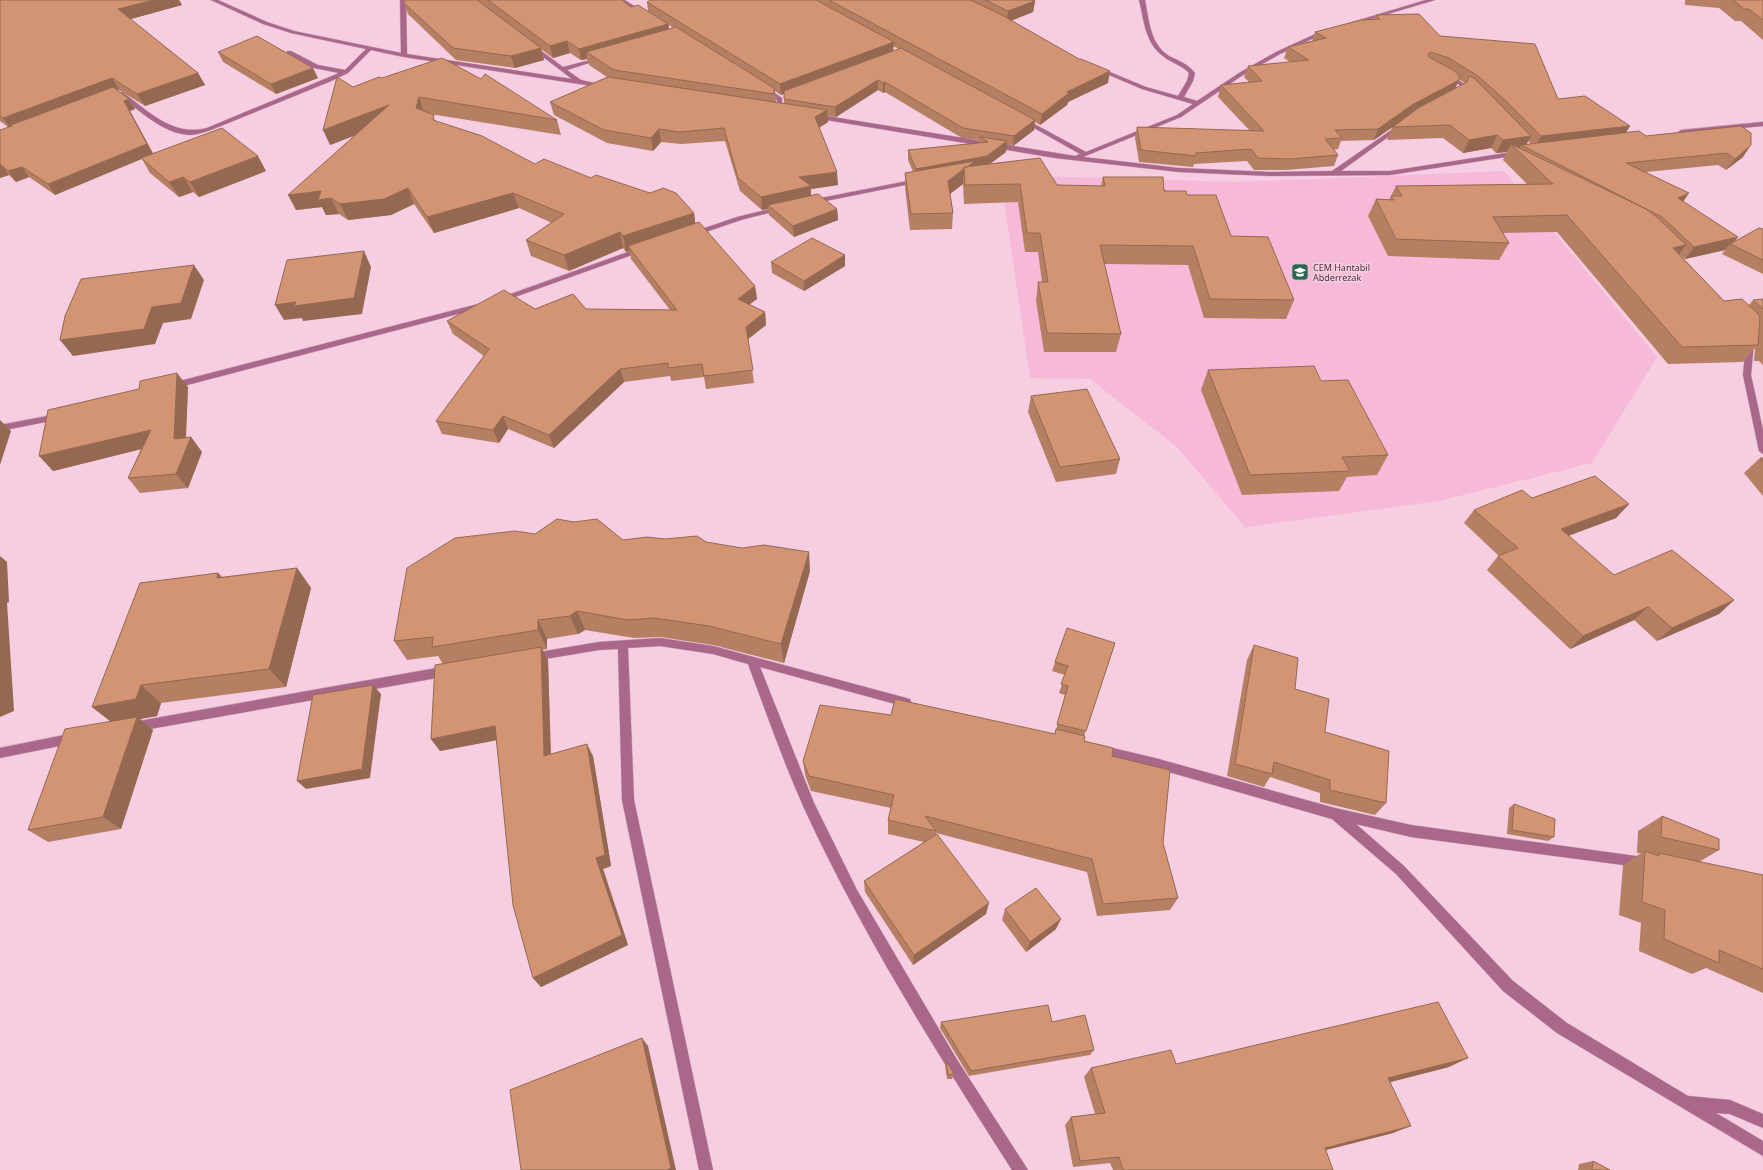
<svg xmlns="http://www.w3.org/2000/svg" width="1763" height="1170" viewBox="0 0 1763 1170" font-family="'Noto Sans',sans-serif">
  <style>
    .built { fill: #f6bad8 }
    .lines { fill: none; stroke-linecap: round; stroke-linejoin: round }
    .minor-casing { stroke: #d1abbd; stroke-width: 1 }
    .minor { fill: #a9678a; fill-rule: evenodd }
    .wall { fill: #b57f64; fill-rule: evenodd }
    .shaded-wall { fill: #946851 }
    .building { fill: #d39474; stroke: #946851 }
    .labels { text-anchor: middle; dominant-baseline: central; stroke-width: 3; stroke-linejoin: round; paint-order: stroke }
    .far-poi-label { font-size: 9px; fill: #4c313f; stroke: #f7cde1; text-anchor: start }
  </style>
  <rect width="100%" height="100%" fill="#f7cde1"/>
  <path class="built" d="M1504 171 1657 357 1592 463 1439 501 1245 527 1177 447 1090 379 1030 378 1002 186 1037 176 1238 182Z"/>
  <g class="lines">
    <defs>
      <g id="minor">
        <path d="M211 0H218L267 22 294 31 401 53 400 0H406L407 54 572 79 530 47V45L532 44 563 67 602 57V59L567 70 581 80 608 86 605 88 404 57 371 50 348 73 329 82 211 130C204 132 197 135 190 135 163 134 139 110 119 95L113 94 122 92C149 111 172 137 207 128L339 73 314 68 287 53V51H291L318 65 345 70 366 49 291 33 263 24Z"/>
        <path d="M618 0H625L646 14 641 15Z"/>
        <path d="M1139 0H1145C1149 20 1150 44 1169 56 1179 61 1188 64 1195 73L1193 81 1184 97 1197 101 1239 73 1276 52 1324 30 1329 31 1280 54 1243 75 1181 117 1083 157 1179 168 1270 172 1332 171 1400 124 1402 125V127L1341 171H1390L1519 151 1522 153 1519 155 1390 175 1270 176 1179 172 1055 158 814 118 811 116 814 114 1075 156 1080 154 1020 120 1025 119 1086 152 1177 115 1193 104 1142 89 1095 69 1100 68 1146 87 1178 96 1187 81 1189 73C1182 65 1171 63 1163 56 1145 43 1144 20 1139 0Z"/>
        <path d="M1426 0H1435L1351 25 1346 24Z"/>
        <path d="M1453 79H1457L1476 91 1471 92 1453 81Z"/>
        <path d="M762 87H766L782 98V112L777 111V100L762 89Z"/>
        <path d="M1763 122V126L1681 134 1678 132 1681 130Z"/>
        <path d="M918 179 921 181 920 182 811 204 808 202 811 200Z"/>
        <path d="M782 206 785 208 784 209 741 220 697 235 690 233 737 217Z"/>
        <path d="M639 248 646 250 504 301H498L497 299Z"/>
        <path d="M482 303H485V307L172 389 168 386 172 383Z"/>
        <path d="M1750 339 1754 342 1751 375 1763 430V454L1759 451 1743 375 1746 342Z"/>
        <path d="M58 414 62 417 61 419 0 431V425Z"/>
        <path d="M660 638 713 646 910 699 911 702 910 705 906 707 760 667 814 803 857 890 956 1058 1028 1170H1012C937 1053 862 934 804 808 783 761 766 712 748 664L713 654 660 646 628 648 634 800 713 1170H699L622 800 618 649 599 650 533 661 529 660 528 657 529 654 533 653 599 642Z"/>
        <path d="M448 666 452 668 453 671 452 674 448 676 133 732 129 730 127 727 129 724 133 722Z"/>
        <path d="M74 733 78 734 80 738 78 742 74 743 0 758V748Z"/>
        <path d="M1100 745 1155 758 1335 808 1411 825 1650 858 1652 862 1650 866 1646 868 1411 837 1356 824 1404 866 1513 981 1567 1023 1688 1096 1730 1100 1763 1114V1128L1730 1114 1716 1113 1763 1141V1156L1557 1033 1503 991 1396 874 1332 819 1155 768 1100 755 1096 754 1094 750 1096 746Z"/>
      </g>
    </defs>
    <use href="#minor" class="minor-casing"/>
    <use href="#minor" class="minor"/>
  </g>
  <g class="wall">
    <path d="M0 0H179L182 5 130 19 198 73 205 85 145 106 119 90H117L129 99 135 109 130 111 153 153 266 171 199 197 193 192 179 197 150 173 142 159 55 195 29 177 16 182 9 175 0 178 8 127 0 121Z"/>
    <path d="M404 0H622L631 7 648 11 647 2 651 0H1032L1035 1 1033 12 1011 21 1108 83 1068 102 1067 105 1040 125 1035 122 1034 130 1013 146 1006 145V152L989 164 1057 185 1101 186 1103 177 1187 195 1231 236 1294 300 1286 319 1204 318 1188 265 1104 264 1121 334 1116 352H1044L1036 301 1038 282H1042L1038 252H1025L1018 202 964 204 963 184 950 194 953 213 952 229 910 230 905 188V173L913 172 908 160V150L979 143V140L962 138 885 92 883 93 878 90 836 117 827 116 828 122 819 128 838 185 811 189V196L837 209 838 220 794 237 769 215 768 209 762 210 740 191 725 141 681 144 661 142 653 151 607 143 554 115 550 102 607 77 589 65 587 59 581 60 570 53 553 58 541 49 544 60 515 68 456 60 408 14 404 3ZM669 25 673 28 669 29ZM893 46 899 49 893 51ZM775 91 781 95 784 94V103L776 102Z"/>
    <path d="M1685 0H1763V40L1741 21H1735L1719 8 1685 5Z"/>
    <path d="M1376 15 1440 36 1558 99 1630 126 1626 132 1646 136 1741 126 1743 157 1726 170 1718 165 1646 172 1683 202 1735 241 1763 229V274L1722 254 1725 250 1685 259 1679 254 1724 301 1749 305 1753 300 1763 299V365L1759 361H1754L1755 348 1743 362 1668 364 1557 232 1503 233 1509 243 1499 260 1388 256 1368 216 1376 199 1389 200 1396 186 1527 184 1503 160 1507 152 1496 153 1491 148 1463 153 1443 138 1387 140 1392 127 1374 140 1341 141 1338 149 1334 150 1338 155 1334 166 1286 170H1254L1247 161 1194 164 1193 167 1139 162 1135 138 1137 127 1250 131 1218 97 1221 85 1249 82 1244 77 1248 66 1290 62 1284 58 1288 47 1312 41 1315 32 1374 19ZM1459 79 1465 83 1455 89 1459 80ZM1528 141 1531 144H1526Z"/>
    <path d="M218 52 318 78 276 94 223 62Z"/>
    <path d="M382 78 557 120 561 135 430 114 436 121 535 164 591 178 694 213 695 223 755 286 757 299 749 304 765 312 766 325 748 339 754 383 706 389 704 377 671 381 670 376 624 382 554 448 508 429 499 443 442 434 436 421 484 356 453 334 447 321 535 309 670 310 631 259 630 251 626 252 623 248 569 271 531 256 526 240 552 223 519 208 434 233 414 204 391 215 348 220 339 214 326 215 322 207 296 210 353 136 330 145 353 87Z"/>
    <path d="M845 255V266L804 291 772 273 771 262Z"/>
    <path d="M1208 370 1321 381 1388 455 1377 475 1347 477 1339 491 1242 495 1201 390Z"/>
    <path d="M188 387 186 438 191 437 202 452 188 488 140 493 128 478 141 449 53 471Z"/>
    <path d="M1031 396 1120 459 1116 474 1056 482 1028 412Z"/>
    <path d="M1760 458H1763V496L1744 473Z"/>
    <path d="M1629 504 1616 518 1568 536 1614 575 1734 600 1719 614 1657 641 1634 620 1570 649 1487 570 1498 556H1499L1464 523 1474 510Z"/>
    <path d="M535 534 623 540 665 539 706 542 810 571 784 663 713 645 660 637 634 638 585 630 578 634 547 639V649L542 650 548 660 551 754 593 756 611 866 603 869 628 945 541 987 533 978 496 740 440 751 431 739 443 664 438 656 407 660 394 641Z"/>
    <path d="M297 568 311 588 286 687 161 703 157 716 140 719 153 730 121 829 48 842 28 830 110 721 92 707 218 573 222 577Z"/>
    <path d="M1115 643 1084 736V741L1112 756 1163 843 1178 898 1170 910 1097 916 1087 872 936 833V835L986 914 913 965 865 892 864 881 924 842 888 834V820L891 808 811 791 805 775 803 761 891 715 1055 734 1065 695 1059 693 1065 675 1052 671 1055 662Z"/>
    <path d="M1254 645 1295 689 1325 732 1386 803 1375 815 1320 802V793L1270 777 1264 787 1227 776 1247 660Z"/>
    <path d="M1514 804 1554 837 1548 841 1507 834 1509 808Z"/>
    <path d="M1662 816 1719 850 1699 862 1763 875V993L1706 968 1692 974 1639 951 1641 923 1619 915 1623 865 1641 853H1637L1638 831Z"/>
    <path d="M1005 909 1056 929 1026 952 1002 920Z"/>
    <path d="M941 1022H1052L1094 1050 1090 1055 969 1076 940 1028Z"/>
    <path d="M946 1061 954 1074 952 1079H947L945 1066Z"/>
    <path d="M1176 1064 1449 1067 1390 1082 1393 1133 1326 1150 1333 1170H1113L1110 1163 1073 1167 1065 1125 1071 1117 1095 1114 1084 1077 1091 1068Z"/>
    <path d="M1593 1161 1610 1170H1578L1579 1164Z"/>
  </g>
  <g class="shaded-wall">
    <path d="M154 0H179L182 5 124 21 118 9Z"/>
    <path d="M1035 1 1033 12 1007 22 1008 11Z"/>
    <path d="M668 24 670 35 586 52 587 59 581 60 579 49Z"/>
    <path d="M567 41 570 53 553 58 550 46Z"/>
    <path d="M894 42 893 54 781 95 780 84Z"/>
    <path d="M541 48 544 60 515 68 511 56Z"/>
    <path d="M313 68 318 78 276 94 271 84Z"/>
    <path d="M1110 71 1108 83 1068 102 1067 105 1040 125 1042 114 1067 92Z"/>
    <path d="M198 73 205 85 145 106 137 94Z"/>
    <path d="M112 78 119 90 11 130 3 118Z"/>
    <path d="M878 80V90L836 117 835 107Z"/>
    <path d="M1459 80 1454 91 1407 117 1374 140 1378 129 1412 105Z"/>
    <path d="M885 82V92L883 93V83Z"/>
    <path d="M419 97 424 113 416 108Z"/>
    <path d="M129 99 135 109 130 111 153 154 55 195 48 184 124 101Z"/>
    <path d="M389 105 395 120 330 145 323 130Z"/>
    <path d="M827 110 828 122 815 130V117Z"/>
    <path d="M1035 120 1034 130 1013 146 1014 136Z"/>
    <path d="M1630 126 1623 137 1535 147 1541 136Z"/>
    <path d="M659 129 661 142 653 151 651 138Z"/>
    <path d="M1497 135 1491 148 1463 153 1469 140Z"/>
    <path d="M1531 136 1525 147 1521 145 1519 150 1511 144 1507 152 1496 153 1503 140Z"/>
    <path d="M1007 141 1006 152 986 167H964L963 184 947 196 948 181 916 179V169Z"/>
    <path d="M1751 145 1743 157 1726 170 1735 159Z"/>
    <path d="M258 156 266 171 199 197 190 182Z"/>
    <path d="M0 165H1L9 175 0 178Z"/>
    <path d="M22 167 29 177 16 182 8 171Z"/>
    <path d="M837 172 838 185 811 189V199L768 205V209L762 210 761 197 799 177Z"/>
    <path d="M183 177 193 192 179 197 169 182Z"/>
    <path d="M408 188 414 204 391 215 348 220 340 204Z"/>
    <path d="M321 191 331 198 339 214 326 215 322 207 296 210 288 195Z"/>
    <path d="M513 193 519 208 434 233 427 217Z"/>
    <path d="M1689 193 1681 205 1678 198Z"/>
    <path d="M837 209 838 220 794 237 793 226Z"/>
    <path d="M694 213 696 229 628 246 630 251 626 252 623 236Z"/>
    <path d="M620 232 623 248 569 271 564 255Z"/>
    <path d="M1738 237 1732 245 1730 244 1725 250 1685 259 1694 247Z"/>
    <path d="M1686 245 1673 262V248Z"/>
    <path d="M364 251 371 267 362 314 303 321 302 318 284 320 275 305Z"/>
    <path d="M845 255V266L804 291V281Z"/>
    <path d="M194 265 204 280 191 319 163 323 155 344 73 356 60 340 152 307Z"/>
    <path d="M755 286 757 299 739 312 738 299Z"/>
    <path d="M765 312 766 325 747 340 746 327Z"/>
    <path d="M620 369 624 382 554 448 549 435Z"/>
    <path d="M177 373 188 387 185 452 191 437 202 452 188 488 176 474 174 439Z"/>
    <path d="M503 416 508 429 499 443 493 430Z"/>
    <path d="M0 420 11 431 0 465Z"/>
    <path d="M151 430 162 444 53 471 39 456Z"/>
    <path d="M1629 504 1616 518 1549 543 1561 529Z"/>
    <path d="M809 552 810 571 784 663 781 644Z"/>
    <path d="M0 556 7 562 9 602 7 603 14 711 0 717Z"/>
    <path d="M297 568 311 588 286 687 269 669Z"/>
    <path d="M218 573 235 593 217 578Z"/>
    <path d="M1734 600 1719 614 1657 641 1672 628Z"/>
    <path d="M1648 607 1634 620 1570 649 1583 636Z"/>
    <path d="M577 611 585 630 578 634 570 616Z"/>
    <path d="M538 620 547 639V649L538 630Z"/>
    <path d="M541 647 548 660 551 768 544 756Z"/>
    <path d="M141 685 161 703 157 716 140 719 153 730 121 829 103 817 114 724 92 707Z"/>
    <path d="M373 685 381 694 370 778 306 789 297 781Z"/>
    <path d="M495 726 503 739 440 751 431 739Z"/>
    <path d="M587 744 593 756 611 866 603 869 628 945 541 987 533 978Z"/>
    <path d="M989 903 986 914 913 965 914 955Z"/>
    <path d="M1061 919 1056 929 1026 952 1030 942Z"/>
    <path d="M642 1038 648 1046 676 1170H667Z"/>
    <path d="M1468 1058 1449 1067 1371 1087 1388 1078Z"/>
    <path d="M1411 1126 1393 1133 1310 1154 1325 1148Z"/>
  </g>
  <g class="building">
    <path d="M0 0H154L118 9 198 73 137 94 112 78 3 118 0 116Z"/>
    <path d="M404 0H477L541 48 511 56 453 48 404 3Z"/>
    <path d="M488 0H622L631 7 638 5 668 24 579 49 567 41 550 46Z"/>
    <path d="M651 0H816L894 42 780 84 647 2Z"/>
    <path d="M829 0H970L1000 14 1079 59H1081L1110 71 1067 92 1069 93 1042 114Z"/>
    <path d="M985 0H1032L1035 1 1008 11Z"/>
    <path d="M1733 0H1763V20L1749 9H1744Z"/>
    <path d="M1419 14 1440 36 1535 44 1558 99 1585 96 1630 126 1541 136 1504 99 1478 76 1449 58 1431 52 1428 54 1429 57 1453 70 1459 75V80L1412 105 1378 129 1335 130 1342 138 1325 139 1338 155 1290 159 1258 158 1251 149 1196 153V156L1141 150 1137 127 1264 131 1221 85 1262 81 1248 66 1309 60 1288 47 1326 38 1315 32 1361 20 1380 19 1376 15Z"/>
    <path d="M676 27 774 88V94L614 70 586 52Z"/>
    <path d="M257 36 313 68 271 84 218 52Z"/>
    <path d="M901 48 1035 120 1014 136 963 128 885 82 883 83 878 80 835 107 784 99V91Z"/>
    <path d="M442 58 481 79 485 74 557 120 419 97 416 108 434 115 433 120 482 136 535 164 544 159 591 178 596 175 650 193 663 188 676 193 694 213 623 236 620 232 564 255 526 240 564 214 513 193 427 217 408 188 384 199 340 204 331 198 318 200 321 191 288 195 389 105 323 130 337 77 353 87 379 77 382 78Z"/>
    <path d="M1469 76 1474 78 1531 136 1503 140 1497 135 1469 140 1450 125 1393 127 1418 108 1467 82Z"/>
    <path d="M608 77 827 110 815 117 837 172 799 177 811 186 761 197 738 178 724 128 679 132 659 129 651 138 604 130 550 102Z"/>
    <path d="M113 87 129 99 124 101 147 144 48 184 22 167 8 171 1 165H0V130L12 126 11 125Z"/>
    <path d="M1741 126 1751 133V145L1735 159 1727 153 1626 163 1689 193 1678 198 1738 237 1694 247 1662 217 1521 145 1639 131 1646 136Z"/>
    <path d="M222 128 258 156 190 182 183 177 169 182 141 158Z"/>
    <path d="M980 137 1007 141 987 156 916 169 908 150 988 142Z"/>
    <path d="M1511 144 1646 209 1658 218 1686 245 1673 248 1724 301 1742 299 1756 312 1760 317 1758 345 1682 347 1567 215 1493 217 1509 243 1396 239 1376 199 1394 200 1391 196H1402L1396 186 1553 184Z"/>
    <path d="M1040 158 1057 185 1105 186 1103 177H1163L1164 191H1186L1187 195H1216L1231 236 1268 237 1294 300 1210 299 1193 246 1100 245 1121 334 1047 333 1038 282H1048L1040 233H1027L1020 184 965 185 964 167Z"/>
    <path d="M975 161 967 167H964V169L948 181 953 213 911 214 905 173Z"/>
    <path d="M818 194 837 209 793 226 768 205Z"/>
    <path d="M699 222 755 286 738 299 765 312 746 327 753 370 704 376 702 364 668 368V363L620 369 549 435 503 416 493 430 436 421 489 349 447 321 504 290 535 309 573 294 586 309 677 310 628 246Z"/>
    <path d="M1759 228 1763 229V260L1730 244Z"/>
    <path d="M812 238 845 255 804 281 771 262Z"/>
    <path d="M364 251 354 298 294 306 296 302 275 305 287 260Z"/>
    <path d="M194 265 181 303 152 307 144 329 60 340 65 316 81 279Z"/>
    <path d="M1763 299V309L1753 300Z"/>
    <path d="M1314 366 1321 381 1348 380 1388 455 1342 457 1350 471 1250 475 1208 370Z"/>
    <path d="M177 373 174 439 191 437 176 474 128 478 151 430 39 456 48 410 139 389 140 381Z"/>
    <path d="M1087 389 1120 459 1060 467 1031 396Z"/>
    <path d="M1760 458H1763V461Z"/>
    <path d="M1595 476 1629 504 1561 529 1614 575 1672 550 1734 600 1672 628 1648 607 1583 636 1498 556 1518 548 1474 510 1522 490 1532 498Z"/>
    <path d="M557 519 574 522 597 519 623 540 647 537 665 539 697 536 706 542 742 548 764 545 809 552 781 644 709 626 654 618 628 620 577 611 570 616 538 620V630L432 647 433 637 394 641 407 568 455 538 515 531 535 534Z"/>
    <path d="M297 568 269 669 141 685 136 699 92 707 140 583 218 573 217 578Z"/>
    <path d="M1067 628 1115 643 1086 731 1057 724 1068 686 1061 684 1068 666 1055 662Z"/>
    <path d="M1254 645 1298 658 1295 689 1329 699 1325 732 1389 751 1386 803 1330 790V780L1274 762 1272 774 1235 764Z"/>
    <path d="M541 647 544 756 587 744 605 855 596 858 622 935 533 978 513 905 495 726 431 739 435 665Z"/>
    <path d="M373 685 362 769 297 781 313 695Z"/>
    <path d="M895 699 1055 734 1056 729 1085 736 1084 741 1113 748 1112 756 1170 770 1163 843 1178 898 1103 904 1092 859 925 816 936 831 888 820 894 795 809 776 803 761 820 705 891 715Z"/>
    <path d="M137 717 103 817 28 830 65 729Z"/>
    <path d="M1514 804 1555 819 1554 837 1512 830Z"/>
    <path d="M1662 816 1719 839V850L1661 837Z"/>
    <path d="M937 834 989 903 914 955 864 881Z"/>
    <path d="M1645 851 1659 856V853L1763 875V969L1719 950V963L1664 939 1665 910 1642 902Z"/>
    <path d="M1036 888 1061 919 1030 942 1005 909Z"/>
    <path d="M1438 1002 1468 1058 1388 1078 1411 1126 1325 1148 1333 1170H1123L1119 1157 1080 1161 1071 1117 1105 1113 1091 1068 1171 1050 1176 1064Z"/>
    <path d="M1048 1005 1052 1022 1085 1015 1094 1050 971 1071 941 1022Z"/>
    <path d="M642 1038 671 1168 667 1170H521L510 1090Z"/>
    <path d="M946 1061 954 1074 948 1075Z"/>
    <path d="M1593 1161 1610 1170H1592Z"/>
  </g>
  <defs>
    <symbol id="school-square" viewBox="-11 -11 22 22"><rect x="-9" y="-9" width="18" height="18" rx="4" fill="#2a6752" stroke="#f7cde1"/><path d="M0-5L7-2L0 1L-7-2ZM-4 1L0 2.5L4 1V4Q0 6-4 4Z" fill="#fff"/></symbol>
  </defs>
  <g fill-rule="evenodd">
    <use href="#school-square" x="1290" y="262" width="20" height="20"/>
  </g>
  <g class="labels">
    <g class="far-poi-label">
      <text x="1313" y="267">CEM Hantabil<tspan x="1313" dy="10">Abderrezak</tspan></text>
    </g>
  </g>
</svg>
